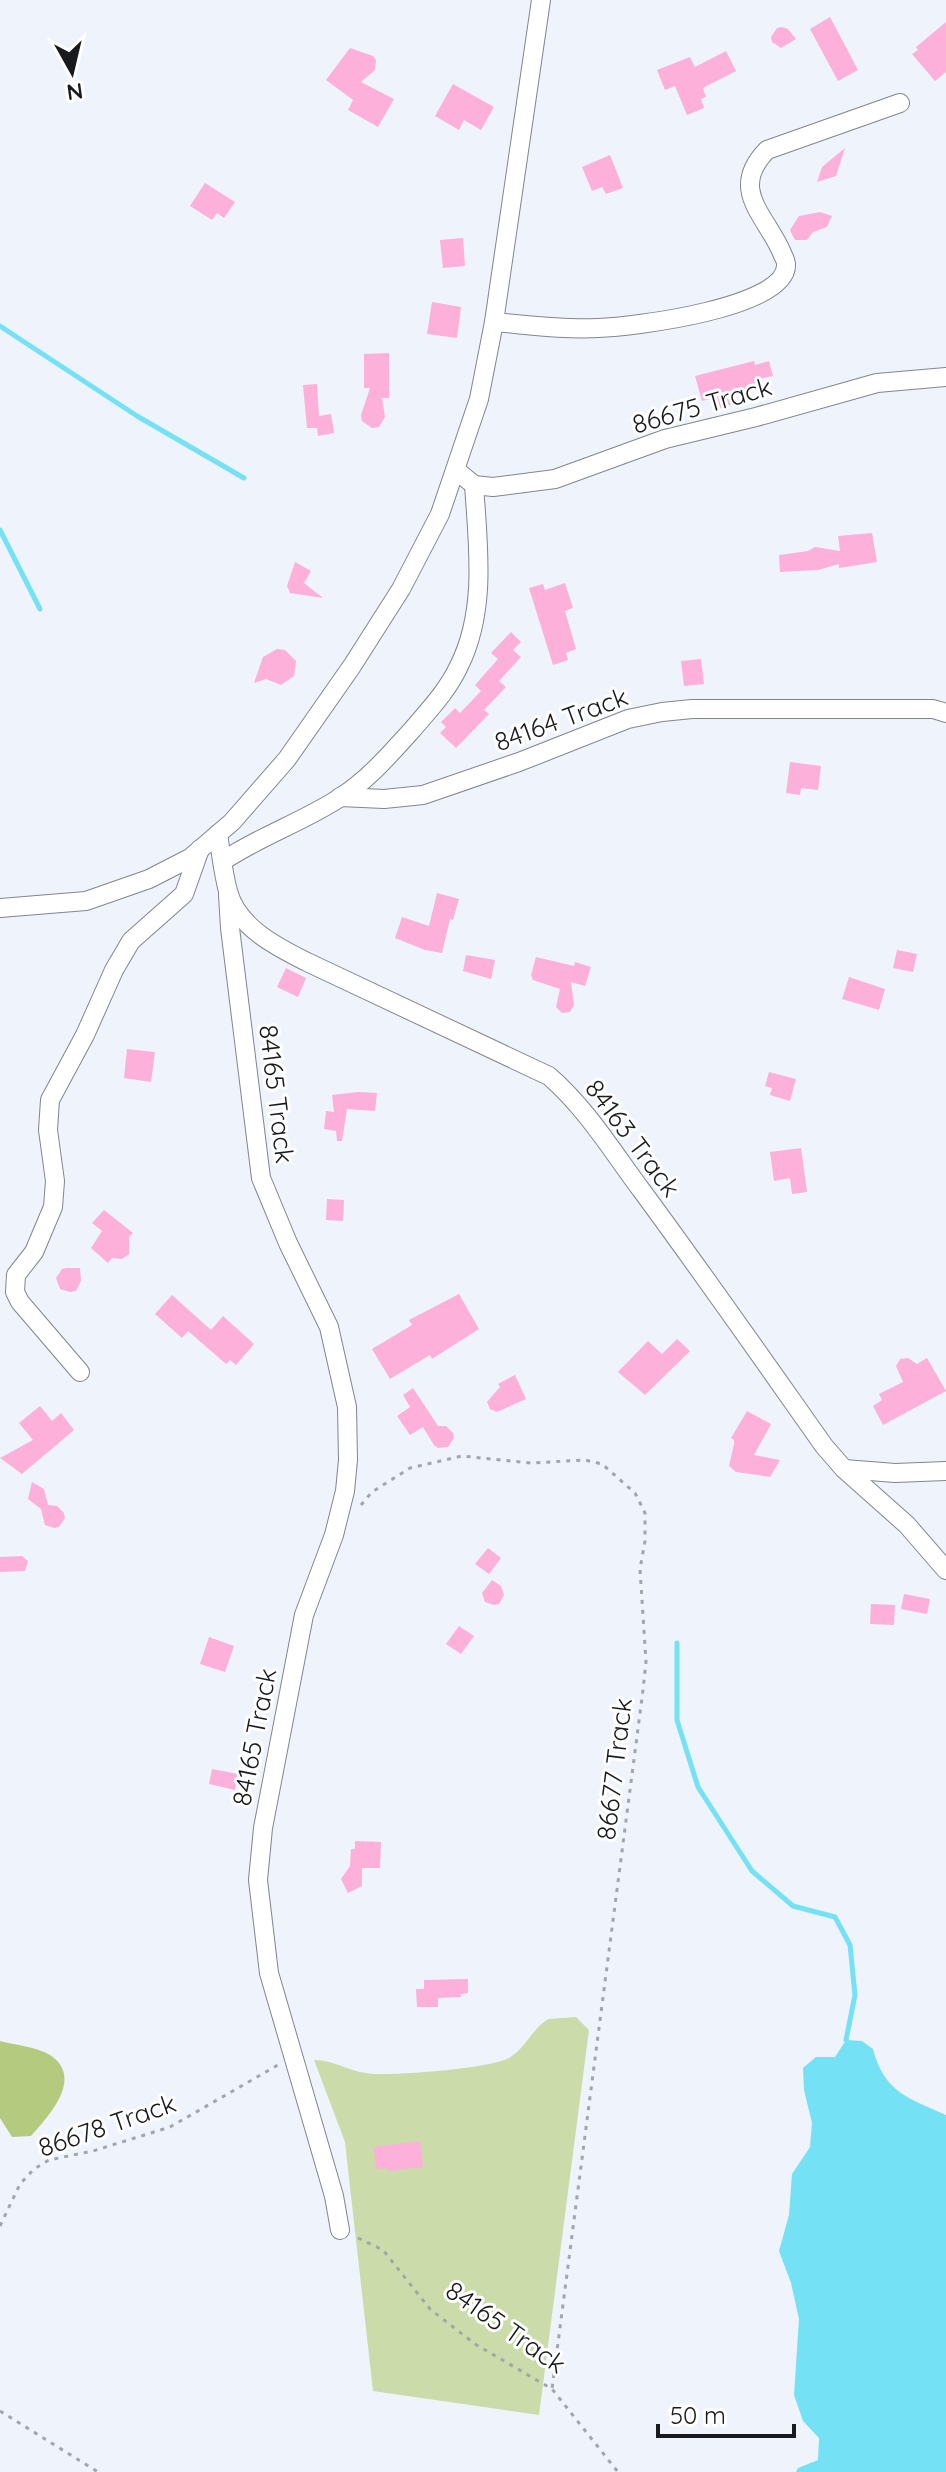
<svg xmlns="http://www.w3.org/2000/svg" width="946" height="2472" viewBox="0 0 946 2472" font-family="Quicksand,sans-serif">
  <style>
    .green { fill: #cbdba9 }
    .forest { fill: #b4cb7f }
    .water { fill: #75e1f5 }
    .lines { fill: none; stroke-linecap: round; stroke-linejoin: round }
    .stream { stroke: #75e1f5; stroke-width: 5 }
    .building { fill: #fcb0da }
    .minor-casing { stroke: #81858d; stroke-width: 20 }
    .path { stroke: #a2a5ac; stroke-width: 3; stroke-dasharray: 4 6; stroke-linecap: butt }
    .minor { stroke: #fff; stroke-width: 18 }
    .labels { text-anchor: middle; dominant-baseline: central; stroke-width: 6; stroke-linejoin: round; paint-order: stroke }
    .street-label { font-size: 26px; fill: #191a1d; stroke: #fff }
  </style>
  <rect width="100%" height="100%" fill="#eff3fc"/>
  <path class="green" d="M576 2017 589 2030 539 2415 373 2391 345 2142 314 2060C335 2060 352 2073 373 2074 399 2075 488 2069 509 2058 525 2049 532 2029 548 2019Z"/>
  <path class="forest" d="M0 2041C15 2045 37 2047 50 2055 85 2078 48 2117 31 2136L12 2137 0 2118Z"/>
  <path class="water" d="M846 2040 862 2041 873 2049C884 2092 908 2098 946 2115V2472H796L798 2468 818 2460 819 2438 803 2421 794 2395 799 2319 791 2283 779 2251 789 2215 792 2174 810 2147 812 2123 804 2090 803 2068 816 2057H835Z"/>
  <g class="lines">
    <g class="stream">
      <path d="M0 326 137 416 244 478"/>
      <path d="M0 530 40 609"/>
      <path d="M677 1643V1720L698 1787 752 1871 793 1906 835 1917 850 1945 855 1995 846 2040"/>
    </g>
  </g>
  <g class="building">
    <path d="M830 17 858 70 838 81 810 29Z"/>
    <path d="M946 22V72L935 81 912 54 918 50 916 47Z"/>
    <path d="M782 27 788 29 796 39 781 48 772 42 771 37 777 28Z"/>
    <path d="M350 48 373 56 376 60 375 70 361 82 394 99 378 127 348 110 353 100 326 80Z"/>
    <path d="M726 51 736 71 703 88 706 97 701 99 704 108 687 115 675 86 665 90 657 70 690 57 695 67Z"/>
    <path d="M453 84 494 107 481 130 464 120 459 130 435 116Z"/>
    <path d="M845 148 836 176 817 182 822 167Z"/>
    <path d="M610 155 623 188 606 194 602 187 592 191 582 167Z"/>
    <path d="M205 183 235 202 224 218 217 213 212 220 190 206Z"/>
    <path d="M820 212 832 216 827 227 813 232 807 240H795L790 230 799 216Z"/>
    <path d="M463 238 465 266 443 268 440 240Z"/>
    <path d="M432 302 461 307 457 338 427 334Z"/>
    <path d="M389 353V398H382L385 417 379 427 372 428 362 421 361 415 370 388H364V354Z"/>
    <path d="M754 361 755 365 769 361 773 376 759 379 760 386 734 393 737 403 720 408 717 397 702 401 695 376Z"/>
    <path d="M317 384 319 416 331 414 334 433 318 436 317 428H307L303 385Z"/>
    <path d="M872 533 877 562 839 568V564L818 570 780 572 779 555 808 551 815 547 840 551 838 536Z"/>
    <path d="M295 562 311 571 304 583 323 598 290 593 287 586Z"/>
    <path d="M565 583 573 608 565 611 576 649 566 653 568 660 553 665 529 588 543 584 545 590Z"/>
    <path d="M511 632 521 642 513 650 521 657 499 681 506 687 484 710 489 714 456 748 440 733 446 727 441 722 455 708 460 713 481 691 475 685 498 659 491 653Z"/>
    <path d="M277 649 285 650 296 661 294 676 281 685 266 679 254 683 263 657Z"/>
    <path d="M701 659 704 684 684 686 681 661Z"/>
    <path d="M790 762 821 766 818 790 801 788 800 795 786 793Z"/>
    <path d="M437 893 459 899 453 920 450 919 442 953 425 950 395 938 402 917 429 926Z"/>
    <path d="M897 950 917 954 913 972 893 968Z"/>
    <path d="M466 955 495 960 491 979 463 971Z"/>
    <path d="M536 957 574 966 575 962 591 967 585 986 571 982 574 1005 570 1012 562 1013 556 1007 560 989 533 980 531 975Z"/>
    <path d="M286 968 306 978 298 997 277 987Z"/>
    <path d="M849 977 885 989 879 1010 842 999Z"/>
    <path d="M127 1049 155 1052 151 1082 124 1078Z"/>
    <path d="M769 1072 796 1079 790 1101 770 1095 772 1088 765 1086Z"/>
    <path d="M358 1092 377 1093 375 1111 347 1109 342 1141H337L336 1131 324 1129 326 1111 334 1112 332 1095Z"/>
    <path d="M801 1148 807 1192 792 1194 790 1178 774 1181 770 1152Z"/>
    <path d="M327 1199 344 1200 343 1221 326 1220Z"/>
    <path d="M104 1210 133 1233 129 1237V1254L122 1259 112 1258 108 1263 91 1248 102 1231 92 1223Z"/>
    <path d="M67 1268H80L81 1281 76 1291 70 1292 60 1289 56 1278 62 1269Z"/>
    <path d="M459 1294 479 1329 432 1359 430 1355 390 1379 372 1349 412 1325 409 1320Z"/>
    <path d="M172 1295 211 1330 223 1316 254 1344 236 1365 230 1360 226 1364 188 1331 182 1338 155 1314Z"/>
    <path d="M677 1339 690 1351 645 1395 618 1372 648 1341 662 1354Z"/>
    <path d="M908 1358 917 1364 927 1358 946 1391 883 1425 873 1406 882 1400 879 1394 903 1382 896 1366 900 1359Z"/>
    <path d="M515 1375 526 1399 497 1412 490 1409 487 1402 500 1387 498 1384Z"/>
    <path d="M413 1388 438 1426H446L453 1433 454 1438 448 1447 438 1448 434 1445 423 1427 410 1435 397 1416 410 1407 403 1395Z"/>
    <path d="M40 1406 52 1421 61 1413 74 1430 22 1474 0 1458 33 1440 19 1423Z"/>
    <path d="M747 1411 771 1424 754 1455 780 1460 770 1477 736 1472 729 1466 734 1444V1440L731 1438Z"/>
    <path d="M32 1482 44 1489 48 1505 57 1506 64 1513 65 1518 59 1527 54 1528 45 1525 41 1509 28 1499Z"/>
    <path d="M488 1548 501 1558 489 1574 475 1564Z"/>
    <path d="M22 1556 28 1561 25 1571 0 1572V1557Z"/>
    <path d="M492 1580 501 1586 504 1595 499 1604 494 1605 485 1602 482 1593Z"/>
    <path d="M904 1594 930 1599 927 1614 901 1609Z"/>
    <path d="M871 1604 895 1605 894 1625 870 1624Z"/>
    <path d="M459 1626 474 1636 461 1654 446 1644Z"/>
    <path d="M209 1637 234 1646 225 1672 200 1664Z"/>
    <path d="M212 1769 238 1774 235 1790 209 1784Z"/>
    <path d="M355 1841 381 1842 380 1868H362V1886L348 1893 341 1879 350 1866 351 1849H355Z"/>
    <path d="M468 1979V1993L461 1994V1997L438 1998V2007H417L416 1989H424V1980Z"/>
    <path d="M420 2141 423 2167 387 2171V2168L376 2169 374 2147Z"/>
  </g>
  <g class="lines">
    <defs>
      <g id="minor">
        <path d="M494 322C529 325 564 330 598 328 631 327 789 308 786 264 786 260 783 256 782 253 766 215 728 190 767 150L900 103"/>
        <path d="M474 485 493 487 555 479 665 439 756 417 877 383 946 377"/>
        <path d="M340 797 384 799 423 795 519 762 628 719 662 712 692 709H933L946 713"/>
        <path d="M218 834C221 853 223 873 228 891 237 927 277 947 307 962L549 1076C586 1108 613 1152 642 1191 704 1275 764 1361 824 1446L844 1469 907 1525 946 1570"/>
        <path d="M223 861C260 836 303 822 341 797 369 779 390 754 412 730 429 710 448 690 459 666 487 610 478 545 474 485L457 471"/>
        <path d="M228 895 230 928 261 1178 288 1243 329 1327 347 1407 348 1460 345 1491 334 1535 304 1615 263 1828 258 1880 269 1973 334 2196 340 2230"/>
        <path d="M0 908 86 901 149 879 190 858 232 822 287 759 352 666 401 589 440 514 479 399 494 322 541 0"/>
        <path d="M80 1372 20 1302 15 1292 16 1275 34 1252 53 1207 55 1181 48 1130 50 1100 85 1035 114 970 131 941 184 894 200 849"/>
        <path d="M844 1469 895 1473 946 1471"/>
      </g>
    </defs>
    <use href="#minor" class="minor-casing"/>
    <g class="path">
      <path d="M361 1505 372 1492 410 1468 462 1456 531 1463 585 1460 602 1464 635 1493 645 1513V1541L640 1569 646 1662 643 1690 552 2389"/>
      <path d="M0 2226 20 2184 34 2169 49 2160 93 2151 170 2127 278 2065"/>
      <path d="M358 2238 383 2250 430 2309 475 2344 552 2389 618 2472"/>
      <path d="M0 2411 98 2472"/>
    </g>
    <use href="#minor" class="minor"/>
  </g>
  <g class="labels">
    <g class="street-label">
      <text transform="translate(702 405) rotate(-16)">86675 Track</text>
      <text transform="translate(561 719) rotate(-20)">84164 Track</text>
      <text transform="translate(277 1094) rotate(83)">84165 Track</text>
      <text transform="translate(633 1138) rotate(53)">84163 Track</text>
      <text transform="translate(254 1737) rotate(-79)">84165 Track</text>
      <text transform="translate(614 1769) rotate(-83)">86677 Track</text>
      <text transform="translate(107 2125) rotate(-19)">86678 Track</text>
      <text transform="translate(506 2327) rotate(35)">84165 Track</text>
    </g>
  </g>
  <g transform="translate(72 72) rotate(172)" stroke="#ffffff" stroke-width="6" paint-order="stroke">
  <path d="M0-6L14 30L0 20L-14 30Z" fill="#191a1d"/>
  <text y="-12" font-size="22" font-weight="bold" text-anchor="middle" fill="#191a1d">N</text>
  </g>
  <path d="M658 2424v12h136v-12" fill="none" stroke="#191a1d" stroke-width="4"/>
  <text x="670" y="2424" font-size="24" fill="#191a1d" stroke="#ffffff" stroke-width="6" paint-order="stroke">50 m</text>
</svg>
